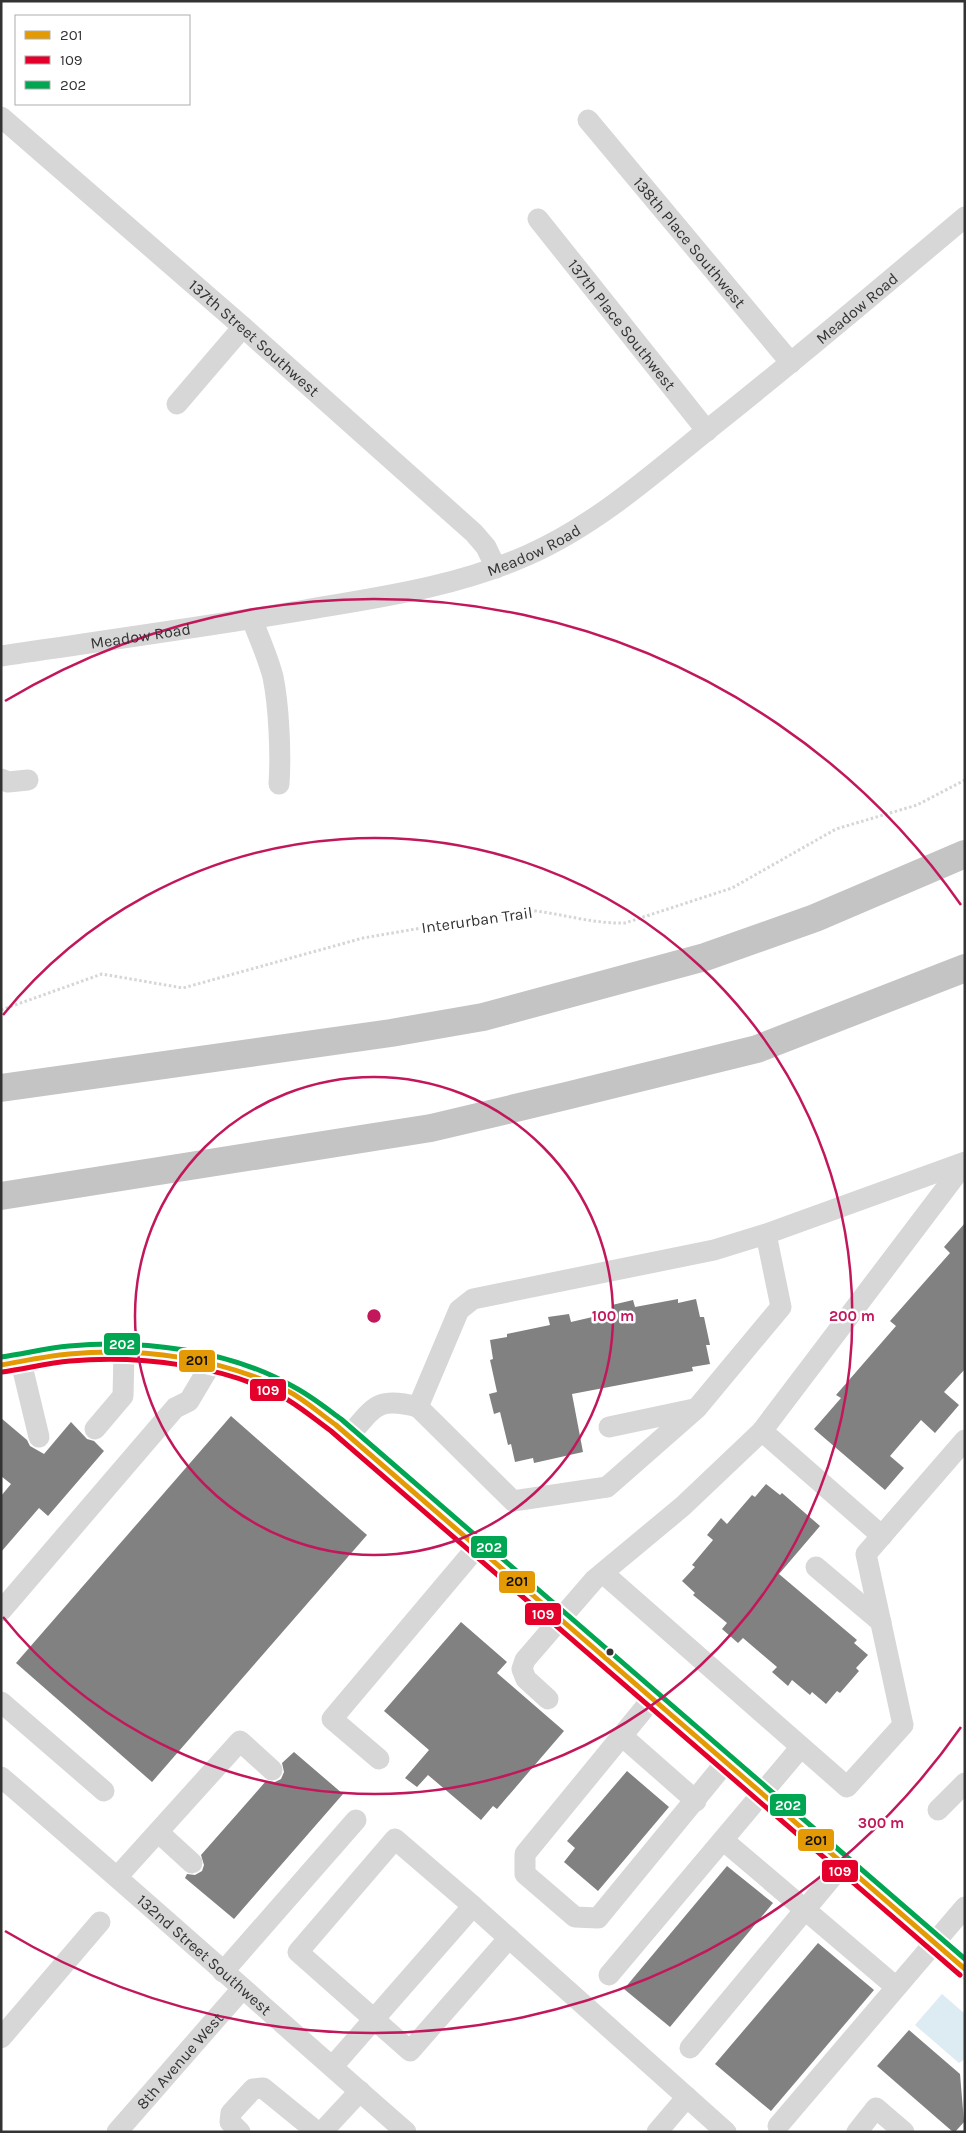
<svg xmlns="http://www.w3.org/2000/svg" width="966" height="2133" viewBox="0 0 966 2133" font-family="Karla,sans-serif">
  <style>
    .water { fill: #ddebf3 }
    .building { fill: #818181 }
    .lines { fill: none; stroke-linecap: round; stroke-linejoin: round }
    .path { stroke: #d6d6d6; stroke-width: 3; stroke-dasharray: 2.5 2.5; stroke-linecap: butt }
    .minor { stroke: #d7d7d7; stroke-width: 21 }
    .highway { stroke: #c4c4c4; stroke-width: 28 }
    .bus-1-casing { stroke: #fff; stroke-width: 9 }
    .bus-2-casing { stroke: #fff; stroke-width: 9 }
    .bus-3-casing { stroke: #fff; stroke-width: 9 }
    .bus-1 { stroke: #e39a05; stroke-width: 5 }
    .bus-2 { stroke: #e4002b; stroke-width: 5 }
    .bus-3 { stroke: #00a651; stroke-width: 5 }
    .ring { fill: none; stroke: #c2185b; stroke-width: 2.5 }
    .bus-dot { fill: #333; stroke: #fff; stroke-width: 2 }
    .labels { text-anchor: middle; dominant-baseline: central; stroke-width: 5; stroke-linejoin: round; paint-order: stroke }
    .street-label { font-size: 16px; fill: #333; stroke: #fff }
    .centre { fill: #c2185b; stroke: #fff; stroke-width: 2.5 }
    .ring-label { font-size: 15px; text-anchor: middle; font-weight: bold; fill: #c2185b; stroke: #fff; stroke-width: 5; stroke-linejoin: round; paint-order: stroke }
    .line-badge { stroke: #fff; stroke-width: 2 }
    .badge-label { font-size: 14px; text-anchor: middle; font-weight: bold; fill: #fff }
    .pale-badge-label { font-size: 14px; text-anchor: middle; font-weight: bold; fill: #111 }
  </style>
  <rect width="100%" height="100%" fill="#fff"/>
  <path class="water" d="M942 1994 965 2014V2059L959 2063 915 2025Z"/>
  <g class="building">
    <path d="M965 1223V1369L944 1392 959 1405 935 1433 921 1420 890 1456 904 1468 885 1490 814 1429 841 1398 836 1395 896 1326 890 1321 950 1253 944 1247Z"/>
    <path d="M678 1299V1303L696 1299 700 1317H704L710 1345H706L710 1364 692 1367 693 1371 572 1394 583 1452 534 1463 533 1458 515 1462 511 1444 508 1445 500 1412 494 1414 489 1394 497 1392 490 1360 493 1359 490 1340 507 1337V1334L550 1325 548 1317 569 1314 571 1322 614 1312 612 1305 633 1300 635 1307Z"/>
    <path d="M231 1416 367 1535 152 1782 16 1663Z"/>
    <path d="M1 1418 27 1440 30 1446 44 1454 71 1422 87 1439 94 1441 104 1451 48 1516 39 1508 1 1552V1496L11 1484 1 1476Z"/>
    <path d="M766 1484 780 1495 782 1493 820 1526 779 1574 857 1640 854 1643 868 1655 856 1668 859 1671 840 1693 837 1691 826 1704 812 1692 810 1695 792 1680 788 1686 772 1672 777 1667 743 1638 738 1643 722 1629 727 1623 693 1595 695 1593 682 1581 695 1567 692 1565 713 1540 707 1535 721 1518 727 1524 752 1495 755 1497Z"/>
    <path d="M461 1622 507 1662 497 1673 564 1731 497 1809 493 1806 481 1820 428 1775 417 1787 405 1778 429 1750 384 1711Z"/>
    <path d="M294 1752 343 1794 234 1919 185 1878 187 1874 195 1875 202 1871 204 1865 201 1855 266 1781 275 1782 281 1779 284 1772 282 1763Z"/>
    <path d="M627 1771 669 1807 598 1891 564 1862 575 1848 567 1841Z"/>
    <path d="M727 1866 773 1903 670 2027 624 1989Z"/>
    <path d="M818 1943 874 1990 771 2111 715 2064Z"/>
    <path d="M909 2030 960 2074 964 2122 955 2132H953L877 2066Z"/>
  </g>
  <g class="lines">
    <path class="path" d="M1 1010 102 974 183 988 363 938 527 910C560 913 592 924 625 923L732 888 836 829 917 805 965 780"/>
    <g class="minor">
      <path id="s1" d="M1 117 243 327 474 533 486 547 496 568"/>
      <path id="s2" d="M588 120 791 363"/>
      <path id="s3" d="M538 219 707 431"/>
      <path d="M177 404 243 327"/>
      <path d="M252 619C259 638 268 657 273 677 279 706 281 755 279 784"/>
      <path id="s4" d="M1 656C102 641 204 627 305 610 381 597 456 587 528 555 596 525 653 474 711 427 797 359 881 288 965 217"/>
      <path d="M1 779 8 782 28 780"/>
      <path d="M766 1234 781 1307 697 1408 607 1487 513 1501 418 1407 459 1310 473 1299 714 1250 766 1234 965 1162"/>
      <path d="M21 1362 39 1437"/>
      <path d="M1 1365C27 1361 54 1354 81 1353 150 1348 222 1360 285 1390 303 1399 320 1414 336 1425L965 1969"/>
      <path d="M609 1427 694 1409"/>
      <path d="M95 1429 123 1396 124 1353"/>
      <path d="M762 1431 882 1536"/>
      <path d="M349 1436C374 1407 377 1396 418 1407"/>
      <path d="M816 1567 881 1622"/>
      <path d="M603 1573 847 1787 903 1725 866 1554 965 1440"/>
      <path d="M1 1611 175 1408 189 1401 211 1364"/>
      <path d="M548 1699 526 1679 522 1669 525 1660 594 1580 683 1506 762 1431 965 1163"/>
      <path d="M652 1699 525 1854V1874L575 1917 598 1918 726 1762"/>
      <path d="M1 1702 104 1791"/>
      <path d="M622 1736 696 1801"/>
      <path d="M379 1759 332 1719 477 1547"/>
      <path id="s5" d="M1 1777C138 1894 271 2014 406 2132"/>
      <path d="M938 1810 965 1783"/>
      <path d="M158 1832 192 1863"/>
      <path d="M723 1840 896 1987"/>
      <path d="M118 1876 240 1741 272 1770"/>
      <path d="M473 1906 726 2132"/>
      <path d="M223 1972 356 1820"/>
      <path d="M609 1975 801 1747"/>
      <path d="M1 2038 100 1922"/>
      <path d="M690 2048 843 1864"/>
      <path d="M333 2066 473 1906 395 1839 298 1952 410 2051 509 1938"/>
      <path d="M778 2126 965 1907"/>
      <path id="s6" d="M117 2132 242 1989"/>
      <path d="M240 2132 230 2122 231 2113 253 2089 263 2088 317 2132"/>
      <path d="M322 2132 360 2091"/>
      <path d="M657 2132 687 2097"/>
      <path d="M857 2132 876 2108 904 2132"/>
    </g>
    <g class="highway">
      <path d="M1 1088 391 1033 483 1017 705 957 815 918 965 854"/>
      <path d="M1 1196 431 1128 566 1096 757 1049 965 968"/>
    </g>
    <defs>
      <path id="bus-1" d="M1 1365C24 1361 46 1356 69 1354 142 1347 220 1358 286 1390 304 1399 319 1413 336 1425L965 1969"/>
      <path id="bus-2" d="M2 1372C25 1369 47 1363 70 1361 139 1355 227 1365 288 1400 303 1409 317 1421 331 1431L960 1975"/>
      <path id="bus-3" d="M1 1357C24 1354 46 1348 69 1346 141 1339 230 1350 294 1387 311 1396 326 1408 341 1419L965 1959"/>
    </defs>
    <use href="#bus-1" class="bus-1-casing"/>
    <use href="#bus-2" class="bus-2-casing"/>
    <use href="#bus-3" class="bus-3-casing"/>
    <use href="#bus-1" class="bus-1"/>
    <use href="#bus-2" class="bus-2"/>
    <use href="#bus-3" class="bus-3"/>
  </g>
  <g class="ring">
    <circle cx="374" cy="1316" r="239"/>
    <path d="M3 1015A478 478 0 1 1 3 1617"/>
    <path d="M961 1727A717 717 0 0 1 5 1931M5 701A717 717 0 0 1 961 905"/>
  </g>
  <circle class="bus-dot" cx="610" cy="1652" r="4.5"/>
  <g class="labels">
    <g class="street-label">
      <text stroke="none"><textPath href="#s2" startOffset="159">138th Place Southwest</textPath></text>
      <text stroke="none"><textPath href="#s4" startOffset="950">Meadow Road</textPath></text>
      <text stroke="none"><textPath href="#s3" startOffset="135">137th Place Southwest</textPath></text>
      <text stroke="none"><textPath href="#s1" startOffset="336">137th Street Southwest</textPath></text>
      <text stroke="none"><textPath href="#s4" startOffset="545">Meadow Road</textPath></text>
      <text stroke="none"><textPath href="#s4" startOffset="141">Meadow Road</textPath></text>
      <text transform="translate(477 920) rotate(-8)">Interurban Trail</text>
      <text stroke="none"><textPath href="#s5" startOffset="270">132nd Street Southwest</textPath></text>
      <text stroke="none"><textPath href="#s6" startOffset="95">8th Avenue West</textPath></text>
    </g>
  </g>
  <circle cx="374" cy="1316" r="8" class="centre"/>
  <g class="ring-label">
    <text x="613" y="1321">100 m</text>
    <text x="852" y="1321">200 m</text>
    <text x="881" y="1828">300 m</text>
  </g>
  <g class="line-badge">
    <rect x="103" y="1332" width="38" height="24" rx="5" fill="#00a651"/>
    <rect x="178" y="1349" width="38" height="24" rx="5" fill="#e39a05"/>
    <rect x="249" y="1378" width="38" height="24" rx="5" fill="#e4002b"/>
    <rect x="470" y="1535" width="38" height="24" rx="5" fill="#00a651"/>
    <rect x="498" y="1570" width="38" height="24" rx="5" fill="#e39a05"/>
    <rect x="524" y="1602" width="38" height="24" rx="5" fill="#e4002b"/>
    <rect x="769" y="1793" width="38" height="24" rx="5" fill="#00a651"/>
    <rect x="797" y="1828" width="38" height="24" rx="5" fill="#e39a05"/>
    <rect x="821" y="1859" width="38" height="24" rx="5" fill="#e4002b"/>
  </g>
  <g class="badge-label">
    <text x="122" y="1349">202</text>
    <text x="268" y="1395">109</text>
    <text x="489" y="1552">202</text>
    <text x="543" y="1619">109</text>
    <text x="788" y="1810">202</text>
    <text x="840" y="1876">109</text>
  </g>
  <g class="pale-badge-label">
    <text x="197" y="1365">201</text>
    <text x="517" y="1586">201</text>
    <text x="816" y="1845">201</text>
  </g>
  <rect width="966" height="2133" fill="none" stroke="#333333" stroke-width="5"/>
  <rect x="15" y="15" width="175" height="90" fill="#ffffff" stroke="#adadad"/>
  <rect x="25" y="31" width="25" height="8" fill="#e39a05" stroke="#adadad"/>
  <text x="60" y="40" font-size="15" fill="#333333">201</text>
  <rect x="25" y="56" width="25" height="8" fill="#e4002b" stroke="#adadad"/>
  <text x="60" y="65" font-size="15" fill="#333333">109</text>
  <rect x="25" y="81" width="25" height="8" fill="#00a651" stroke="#adadad"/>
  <text x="60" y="90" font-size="15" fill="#333333">202</text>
</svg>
